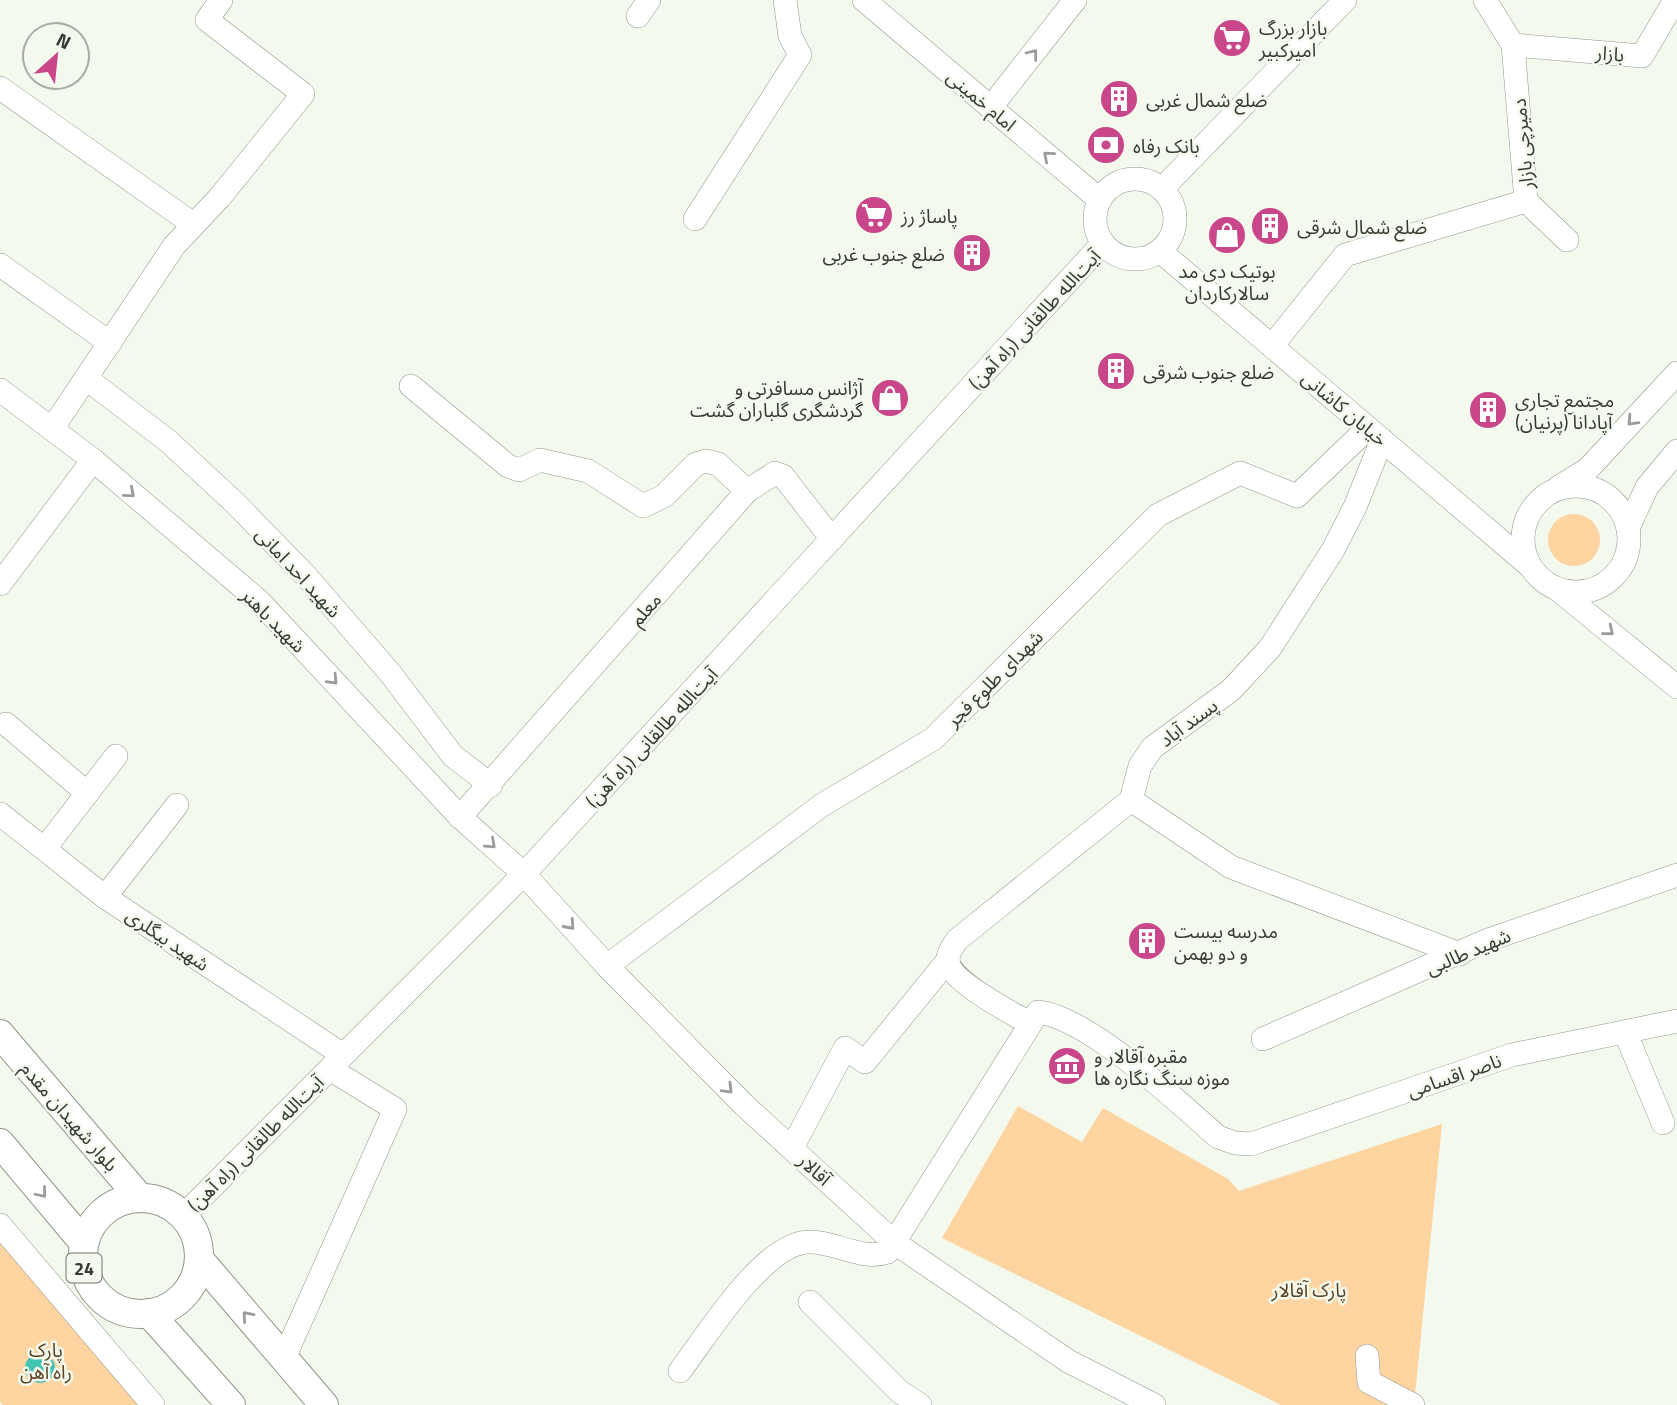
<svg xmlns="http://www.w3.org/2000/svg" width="1677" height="1405" viewBox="0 0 1677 1405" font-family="'Titillium Web','Noto Sans Arabic',sans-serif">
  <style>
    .green { fill: #fed4a0 }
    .water { fill: #41c5b2 }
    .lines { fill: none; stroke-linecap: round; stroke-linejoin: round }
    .minor-casing { stroke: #91968b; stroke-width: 24 }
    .major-casing { stroke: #91968b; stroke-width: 30 }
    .minor { stroke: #fff; stroke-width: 23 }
    .major { stroke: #fff; stroke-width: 28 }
    .oneway { stroke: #9b9c9a }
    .labels { text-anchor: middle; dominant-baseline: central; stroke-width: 5; stroke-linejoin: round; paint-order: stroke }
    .shield { fill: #f3f9ec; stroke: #6f736b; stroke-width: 2 }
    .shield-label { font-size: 18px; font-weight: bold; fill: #373934 }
    .poi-label { font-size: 19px; fill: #373934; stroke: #f3f9ec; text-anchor: start }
    .street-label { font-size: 19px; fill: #373934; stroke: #f3f9ec }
    .park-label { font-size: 19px; fill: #5b4222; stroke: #f3f9ec }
  </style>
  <rect width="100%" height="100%" fill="#f3f9ec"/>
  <g class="green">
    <circle cx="1574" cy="540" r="26"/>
    <path d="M1018 1106 1082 1142 1103 1108 1228 1179 1239 1191 1442 1124 1414 1405H1281L942 1238Z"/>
    <path d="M0 1238 145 1405H3L0 1402Z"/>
  </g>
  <circle class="water" cx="40" cy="1368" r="15"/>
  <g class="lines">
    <defs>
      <g id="minor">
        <path d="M864 0 1100 200"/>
        <path d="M1485 0 1513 45 1526 201"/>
        <path d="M638 16 649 0"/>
        <path d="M1513 45 1642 56 1675 0"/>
        <path d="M0 88 193 224"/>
        <path d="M991 107 1075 0"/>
        <circle cx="1135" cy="219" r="40"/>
        <path d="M1162 189 1345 0"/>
        <path d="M1526 201 1567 240"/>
        <path d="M695 219 800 55 790 36 785 0"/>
        <path d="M1160 251 1530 566"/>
        <path d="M0 265 110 343"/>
        <path d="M1272 346 1345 255 1526 201"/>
        <path d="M87 379 168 441 235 503 307 577 390 673 453 756 491 785"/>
        <path d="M411 386 508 466 519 470 540 460 588 471 643 506 664 496 696 464 706 461 718 464 747 491"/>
        <path d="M0 390 93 460 260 602 460 817 524 874 607 966 744 1105 895 1243 1068 1361 1154 1405"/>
        <path d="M52 429 174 246 220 197 303 94 207 20 221 0"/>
        <circle cx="1576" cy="539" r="53"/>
        <path d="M1559 487 1588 469 1677 373"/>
        <path d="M1628 528 1647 487 1677 451"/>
        <path d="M0 584 93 460"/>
        <path d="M1556 588 1677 687"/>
        <path d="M6 724 87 793"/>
        <path d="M1131 800 1231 867 1460 954"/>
        <path d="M0 814 105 897 343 1055"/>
        <path d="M460 817 747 491 775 473 783 476 832 539"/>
        <path d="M45 848 116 756"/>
        <path d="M105 897 177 805"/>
        <path d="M607 966 822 805 933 739 1158 515 1240 473 1297 496 1368 428"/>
        <path d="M1029 1023C1012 1013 948 980 948 960 948 952 953 946 957 940L1131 800 1140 766 1152 748 1231 690 1270 648 1333 550 1355 507 1382 440"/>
        <path d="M1625 1032 1663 1123"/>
        <path d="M1263 1039 1488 940 1677 875"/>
        <path d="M792 1148 845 1048 865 1062 948 960"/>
        <path d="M183 1216 524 874 1103 243"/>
        <path d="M0 1225 153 1405"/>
        <path d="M810 1302 900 1392 920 1405"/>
        <path d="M1367 1356 1369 1382 1413 1405"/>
        <path d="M284 1358 395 1109 330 1069"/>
        <path d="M680 1371C706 1337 764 1241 810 1242 838 1242 860 1261 888 1252L1038 1012C1088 1017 1178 1102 1218 1137L1235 1143 1251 1144 1512 1055 1677 1021"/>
      </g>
      <g id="major">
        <path d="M0 1034 140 1198"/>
        <path d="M0 1143 84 1243"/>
        <circle cx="141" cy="1256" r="58"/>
        <path d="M199 1259 324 1405"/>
        <path d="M149 1313 231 1405"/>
      </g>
    </defs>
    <use href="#minor" class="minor-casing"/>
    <use href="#major" class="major-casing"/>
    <use href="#minor" class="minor"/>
    <use href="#major" class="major"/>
  </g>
  <defs><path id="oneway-chevron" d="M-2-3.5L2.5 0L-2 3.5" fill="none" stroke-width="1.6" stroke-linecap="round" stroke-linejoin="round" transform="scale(1.75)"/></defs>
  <g class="oneway">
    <use href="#oneway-chevron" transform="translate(1033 54) rotate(-52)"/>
    <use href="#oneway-chevron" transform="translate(1048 156) rotate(-139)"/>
    <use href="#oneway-chevron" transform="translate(1632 421) rotate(133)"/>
    <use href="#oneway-chevron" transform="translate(130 493) rotate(41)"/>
    <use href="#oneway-chevron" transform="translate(1609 631) rotate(39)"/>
    <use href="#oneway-chevron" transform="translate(333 680) rotate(47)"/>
    <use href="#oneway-chevron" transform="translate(491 844) rotate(42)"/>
    <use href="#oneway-chevron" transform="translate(570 925) rotate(48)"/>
    <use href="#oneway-chevron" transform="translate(728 1089) rotate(46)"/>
    <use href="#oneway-chevron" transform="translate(42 1193) rotate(50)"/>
    <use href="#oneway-chevron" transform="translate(247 1316) rotate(-131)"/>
  </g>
  <defs>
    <symbol id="supermarket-disc" viewBox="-11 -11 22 22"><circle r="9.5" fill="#c9468b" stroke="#f3f9ec"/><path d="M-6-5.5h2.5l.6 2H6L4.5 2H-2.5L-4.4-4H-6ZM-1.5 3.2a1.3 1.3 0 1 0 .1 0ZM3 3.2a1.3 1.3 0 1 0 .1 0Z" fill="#fff"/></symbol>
    <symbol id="building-disc" viewBox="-11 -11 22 22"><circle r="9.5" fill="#c9468b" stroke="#f3f9ec"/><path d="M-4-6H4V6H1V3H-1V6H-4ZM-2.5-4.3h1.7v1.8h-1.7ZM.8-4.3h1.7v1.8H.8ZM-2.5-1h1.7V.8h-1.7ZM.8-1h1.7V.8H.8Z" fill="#fff"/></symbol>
    <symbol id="bank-disc" viewBox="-11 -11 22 22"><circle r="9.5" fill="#c9468b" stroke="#f3f9ec"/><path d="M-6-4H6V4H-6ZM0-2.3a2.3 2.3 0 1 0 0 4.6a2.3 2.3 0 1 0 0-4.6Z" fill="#fff"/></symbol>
    <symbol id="shop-disc" viewBox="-11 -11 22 22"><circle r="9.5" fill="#c9468b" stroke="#f3f9ec"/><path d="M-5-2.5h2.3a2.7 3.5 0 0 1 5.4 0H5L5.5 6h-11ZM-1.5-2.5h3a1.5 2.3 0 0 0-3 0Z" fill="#fff"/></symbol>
    <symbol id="museum-disc" viewBox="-11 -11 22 22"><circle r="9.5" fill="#c9468b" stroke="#f3f9ec"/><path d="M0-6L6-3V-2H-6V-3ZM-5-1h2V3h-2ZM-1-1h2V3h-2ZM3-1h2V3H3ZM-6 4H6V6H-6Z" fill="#fff"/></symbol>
  </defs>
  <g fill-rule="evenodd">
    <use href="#supermarket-disc" x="1210" y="16" width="44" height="44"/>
    <use href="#building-disc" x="1097" y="77" width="44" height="44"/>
    <use href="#bank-disc" x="1084" y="123" width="44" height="44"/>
    <use href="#supermarket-disc" x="852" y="193" width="44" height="44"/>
    <use href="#building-disc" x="1248" y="204" width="44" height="44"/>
    <use href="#shop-disc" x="1205" y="213" width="44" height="44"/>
    <use href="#building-disc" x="950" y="231" width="44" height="44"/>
    <use href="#building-disc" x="1094" y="349" width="44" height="44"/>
    <use href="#shop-disc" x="868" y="376" width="44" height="44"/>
    <use href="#building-disc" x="1466" y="388" width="44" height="44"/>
    <use href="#building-disc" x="1125" y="919" width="44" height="44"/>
    <use href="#museum-disc" x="1045" y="1044" width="44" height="44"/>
  </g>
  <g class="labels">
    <rect class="shield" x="66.5" y="1253.5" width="35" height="29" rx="5"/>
    <g class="shield-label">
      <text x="84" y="1268">24</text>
    </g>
    <g class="poi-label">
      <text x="1259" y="27">بازار بزرگ<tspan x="1259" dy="22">امیرکبیر</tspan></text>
      <text x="1146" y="99">ضلع شمال غربی</text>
      <text x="1133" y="145">بانک رفاه</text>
      <text x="901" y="215">پاساژ رز</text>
      <text x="1297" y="226">ضلع شمال شرقی</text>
      <text x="945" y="253" text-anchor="end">ضلع جنوب غربی</text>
      <text x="1227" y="270" text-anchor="middle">بوتیک دی مد<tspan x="1227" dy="22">سالارکاردان</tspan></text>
      <text x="1143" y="371">ضلع جنوب شرقی</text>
      <text x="863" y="387" text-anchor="end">آژانس مسافرتی و<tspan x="863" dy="22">گردشگری گلباران گشت</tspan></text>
      <text x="1515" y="399">مجتمع تجاری<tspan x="1515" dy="22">آپادانا (پرنیان)</tspan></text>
      <text x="1174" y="930">مدرسه بیست<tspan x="1174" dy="22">و دو بهمن</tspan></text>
      <text x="1094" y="1055">مقبره آقالار و<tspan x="1094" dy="22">موزه سنگ نگاره ها</tspan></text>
    </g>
    <g class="street-label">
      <text transform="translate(1610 53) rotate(5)">بازار</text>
      <text transform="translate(982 100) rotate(40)">امام خمینی</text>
      <text transform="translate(1522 144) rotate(-95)">دمیرچی بازار</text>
      <text transform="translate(1034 319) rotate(-47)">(راه آهن) آیت‌الله طالقانی</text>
      <text transform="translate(1345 408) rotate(40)">خیابان کاشانی</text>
      <text transform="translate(299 572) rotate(47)">شهید احد امانی</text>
      <text transform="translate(645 609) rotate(-49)">معلم</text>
      <text transform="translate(274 620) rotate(45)">شهید باهنر</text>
      <text transform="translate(994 678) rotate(-45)">شهدای طلوع فجر</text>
      <text transform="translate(1188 722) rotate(-36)">پسند آباد</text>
      <text transform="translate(651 737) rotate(-47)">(راه آهن) آیت‌الله طالقانی</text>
      <text transform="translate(168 939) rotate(34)">شهید بیگلری</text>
      <text transform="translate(1468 951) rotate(-23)">شهید طالبی</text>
      <text transform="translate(1454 1075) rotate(-19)">ناصر اقسامی</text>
      <text transform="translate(70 1116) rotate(49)">بلوار شهیدان مقدم</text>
      <text transform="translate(255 1143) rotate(-45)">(راه آهن) آیت‌الله طالقانی</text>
      <text transform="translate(815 1169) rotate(42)">آقالار</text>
    </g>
    <g class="park-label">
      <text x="1309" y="1289">پارک آقالار</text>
      <text x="46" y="1349">پارک<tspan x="46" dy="22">راه آهن</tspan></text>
    </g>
  </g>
  <g transform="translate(56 56) rotate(27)"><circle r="33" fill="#f3f9ec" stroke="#a8aca2" stroke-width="2"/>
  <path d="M0-5L12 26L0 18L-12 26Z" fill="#c9468b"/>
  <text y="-10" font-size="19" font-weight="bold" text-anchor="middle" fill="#373934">N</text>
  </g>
</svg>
